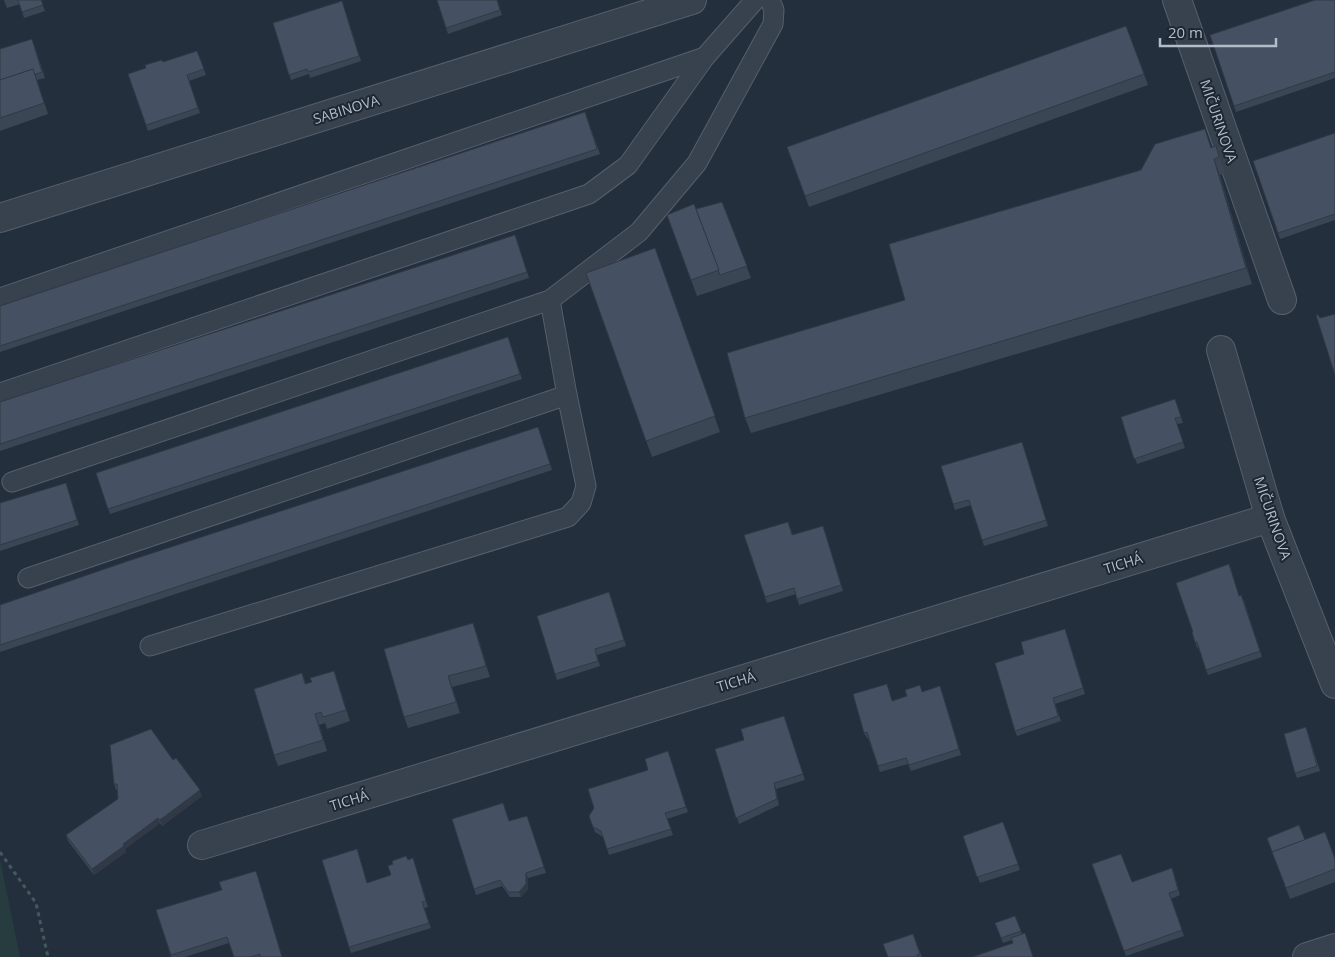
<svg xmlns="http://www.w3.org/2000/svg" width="1335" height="957" viewBox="0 0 1335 957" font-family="'Open Sans',sans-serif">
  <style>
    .green { fill: #263c3f }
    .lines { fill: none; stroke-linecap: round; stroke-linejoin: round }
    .lane-casing { stroke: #565f6c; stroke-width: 21 }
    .street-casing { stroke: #565f6c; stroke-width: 30 }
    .path { stroke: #44595c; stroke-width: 3; stroke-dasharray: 4 4; stroke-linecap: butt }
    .lane { stroke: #38414e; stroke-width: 19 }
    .street { stroke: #38414e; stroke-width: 28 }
    .wall { fill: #3b4654 }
    .shaded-wall { fill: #303945 }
    .building { fill: #455162; stroke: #303945 }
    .labels { text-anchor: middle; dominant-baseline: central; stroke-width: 4; stroke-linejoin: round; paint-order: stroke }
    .street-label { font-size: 14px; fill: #b4bcc9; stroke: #1d2633 }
  </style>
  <rect width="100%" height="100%" fill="#242f3e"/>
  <path class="green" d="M0 860 20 957H0Z"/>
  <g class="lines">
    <defs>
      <g id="lane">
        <path d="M0 298 705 57"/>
        <path d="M0 393 589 194 628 165 705 57 755 0"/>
        <path d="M12 482 550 300 639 232 697 163 773 24 774 10 770 0"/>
        <path d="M28 578 567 395"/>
        <path d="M150 646 568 517 581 503 586 486 567 395 550 300"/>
      </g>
      <g id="street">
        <path d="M1177 0 1282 300"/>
        <path d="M0 218 692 0"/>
        <path d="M1221 350 1270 518 1335 684"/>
        <path d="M202 845 1270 518"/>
        <path d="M1307 957 1335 948"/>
      </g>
    </defs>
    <use href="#lane" class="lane-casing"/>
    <use href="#street" class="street-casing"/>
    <path class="path" d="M0 852 36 903 48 957"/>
    <use href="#lane" class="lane"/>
    <use href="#street" class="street"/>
  </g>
  <g class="wall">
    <path d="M4 0H41L45 11 24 18 20 4 7 8Z"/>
    <path d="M437 0H497L502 15 448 34Z"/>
    <path d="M1335 0V78L1236 112 1210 35Z"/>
    <path d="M342 1 361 61 310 78 309 74 291 80 273 23Z"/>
    <path d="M1126 26 1148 85 809 207 787 147Z"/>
    <path d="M32 39 45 78 37 80 48 114 0 131V49Z"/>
    <path d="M197 51 206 75 189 81 200 113 148 131 128 74Z"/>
    <path d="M585 112 600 154 0 352V306Z"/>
    <path d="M1335 133V220L1280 239 1253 161Z"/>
    <path d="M1216 146 1225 173 1220 175 1252 284 751 433 745 418 905 300 1141 170Z"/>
    <path d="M722 202 751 278 697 296 667 215 696 209Z"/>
    <path d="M515 235 529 278 0 451V402Z"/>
    <path d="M655 248 720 432 652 457 586 273Z"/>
    <path d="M508 337 522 379 110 514 96 473Z"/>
    <path d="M1175 399 1183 423 1177 424 1185 448 1137 464 1121 417Z"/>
    <path d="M538 427 552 470 0 652V605Z"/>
    <path d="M1022 442 1048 526 984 546 971 505 955 510 953 504Z"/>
    <path d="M66 483 79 525 0 551V503Z"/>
    <path d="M788 522 793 535 825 532 843 591 799 605 796 594 767 603 744 535Z"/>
    <path d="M1240 596 1244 601 1262 657 1208 675 1198 647 1197 648 1192 632H1193Z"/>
    <path d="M611 597 626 646 597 655 600 666 557 680 555 674Z"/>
    <path d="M477 634 490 677 452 687 460 713 408 728 404 717Z"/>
    <path d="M1067 634 1085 694 1055 704 1061 721 1017 736 1015 731 1024 654Z"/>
    <path d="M334 671 350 721 327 729 325 723 319 725 327 751 278 766 274 755 302 673 306 684 312 682Z"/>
    <path d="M940 686 961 755 911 771 908 764 880 772 868 738H867L864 733 892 701Z"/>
    <path d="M784 716 805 780 776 789 779 805 739 824 715 749 744 740Z"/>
    <path d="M1308 733 1320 771 1297 778 1295 773Z"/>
    <path d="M668 751 688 812 667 819 673 835 609 855 603 837 595 832 589 816 648 770Z"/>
    <path d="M173 760 202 796 162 826 160 823 125 849 126 852 94 875 68 841 66 835 118 799 117 790H116L114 784Z"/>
    <path d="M527 816 546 873 528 878V889L521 897H510L502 886 476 895 452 819 509 821Z"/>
    <path d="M1003 822 1020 870 980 883 963 836Z"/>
    <path d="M1267 838 1305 840 1335 859V882L1290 899Z"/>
    <path d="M413 858 428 907 424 908 431 928 351 953 349 947 367 883 391 875 408 860Z"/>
    <path d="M1092 864 1132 882 1174 874 1180 895 1171 899 1184 936 1126 956Z"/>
    <path d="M222 890 282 957H234L229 943 185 957H171L156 910Z"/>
    <path d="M1015 916 1022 934 1013 943 1012 940 1003 943 995 923Z"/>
    <path d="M913 934 922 957H888Z"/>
  </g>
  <g class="shaded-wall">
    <path d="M1214 159 1220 175 1252 284 1246 268Z"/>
    <path d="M473 623 477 634 490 677 486 666Z"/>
    <path d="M334 671 338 682 350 721 346 710Z"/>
    <path d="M448 676 452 687 460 713 456 702Z"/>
    <path d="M774 783 776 789 779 805 777 799Z"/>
    <path d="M200 790 202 796 162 826 160 820Z"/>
    <path d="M158 818 160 823 125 849 126 852 94 875 92 869 123 844Z"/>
    <path d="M526 873 528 878V889L521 897 519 892Z"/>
  </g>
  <g class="building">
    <path d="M18 0H41L43 5 22 12Z"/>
    <path d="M437 0H497L500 10 446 28Z"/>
    <path d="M1315 0H1335V72L1234 106 1210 35Z"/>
    <path d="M342 1 359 56 308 72 307 69 289 75 273 23Z"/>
    <path d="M1126 26 1144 74 805 196 787 147Z"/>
    <path d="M32 39 42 72 34 75 33 69 0 80V49Z"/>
    <path d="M197 51 204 69 187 75 198 108 146 125 128 74 146 68 145 65 162 60 163 62Z"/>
    <path d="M33 69 44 103 0 118V80Z"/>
    <path d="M585 112 597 149 0 346V306Z"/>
    <path d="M1205 129 1211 148 1216 146 1219 157 1214 159 1246 268 745 418 727 353 905 300 889 244 1141 170 1155 144Z"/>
    <path d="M1335 133V214L1278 233 1253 161Z"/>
    <path d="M722 202 747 266 720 275 696 209Z"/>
    <path d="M694 204 719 270 691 280 667 215Z"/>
    <path d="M515 235 527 272 0 444V402Z"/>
    <path d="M655 248 715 416 646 441 586 273Z"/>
    <path d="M1335 314V375L1316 315H1318L1320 318Z"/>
    <path d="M508 337 520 374 108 509 96 473Z"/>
    <path d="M1175 399 1181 417 1175 418 1183 442 1134 459 1121 417Z"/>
    <path d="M538 427 550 464 0 645V605L125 562Z"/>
    <path d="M1022 442 1046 520 982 540 969 500 953 504 941 466Z"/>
    <path d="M66 483 77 520 0 545V503Z"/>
    <path d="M788 522 792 535 823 526 841 585 797 599 794 588 765 597 744 535Z"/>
    <path d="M1229 564 1239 596 1241 595 1260 651 1206 670 1197 642H1195L1192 632H1193L1176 583Z"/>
    <path d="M609 592 624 640 595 649 598 661 555 674 537 616Z"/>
    <path d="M473 623 486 666 448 676 456 702 404 717 384 649Z"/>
    <path d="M1065 629 1083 688 1053 698 1058 716 1015 731 995 663 1024 654 1021 642Z"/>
    <path d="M334 671 346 710 323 717 321 712 315 714 323 740 274 755 254 689 302 673 305 684 312 682 310 678Z"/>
    <path d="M887 684 892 701 907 696 905 690 920 685 922 692 940 686 959 749 909 765 906 758 878 766 867 732 864 733 853 694Z"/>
    <path d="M784 716 803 774 774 783 777 799 736 818 715 749 744 740 741 729Z"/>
    <path d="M1306 727 1317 766 1295 773 1284 734Z"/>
    <path d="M151 729 173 760 176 758 200 790 160 820 158 818 123 844 124 846 92 869 66 835 118 799 117 784H114L110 745Z"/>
    <path d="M668 751 686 807 665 813 671 829 607 849 601 831 593 827 589 816 594 808 588 789 648 770 645 759Z"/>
    <path d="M503 803 509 821 527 816 544 867 526 873V884L519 892H508L500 880 474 889 452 819Z"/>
    <path d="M1003 822 1018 864 977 877 963 836Z"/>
    <path d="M1299 825 1305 840 1272 852 1274 857 1267 838Z"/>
    <path d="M1325 832 1335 859V869L1286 888 1272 852Z"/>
    <path d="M357 849 367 883 391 875 388 866 393 864 392 861 406 856 408 860 413 858 426 901 422 902 429 923 349 947 322 860Z"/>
    <path d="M1121 854 1132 882 1172 868 1178 890 1169 893 1182 930 1124 951 1092 864Z"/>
    <path d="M256 871 282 957H260V954L251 957H234L227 937 171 955 156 910 222 890 219 882Z"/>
    <path d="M1015 916 1021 931 1001 938 995 923Z"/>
    <path d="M1025 933 1033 957H972L1013 943 1011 938Z"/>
    <path d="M913 934 920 954 917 955 918 957H888L883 944Z"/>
  </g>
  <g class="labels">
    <g class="street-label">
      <text transform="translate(346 109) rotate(-17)">SABINOVA</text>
      <text transform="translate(1219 121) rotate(71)">MIČURINOVA</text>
      <text transform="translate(1273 518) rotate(71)">MIČURINOVA</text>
      <text transform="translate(1123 563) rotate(-17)">TICHÁ</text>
      <text transform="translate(736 681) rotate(-17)">TICHÁ</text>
      <text transform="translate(349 800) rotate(-17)">TICHÁ</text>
    </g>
  </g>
  <path d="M1160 38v8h116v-8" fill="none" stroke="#b4bcc9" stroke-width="2.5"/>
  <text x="1168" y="38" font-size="15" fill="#b4bcc9" stroke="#1d2633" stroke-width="4" paint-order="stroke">20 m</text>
</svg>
